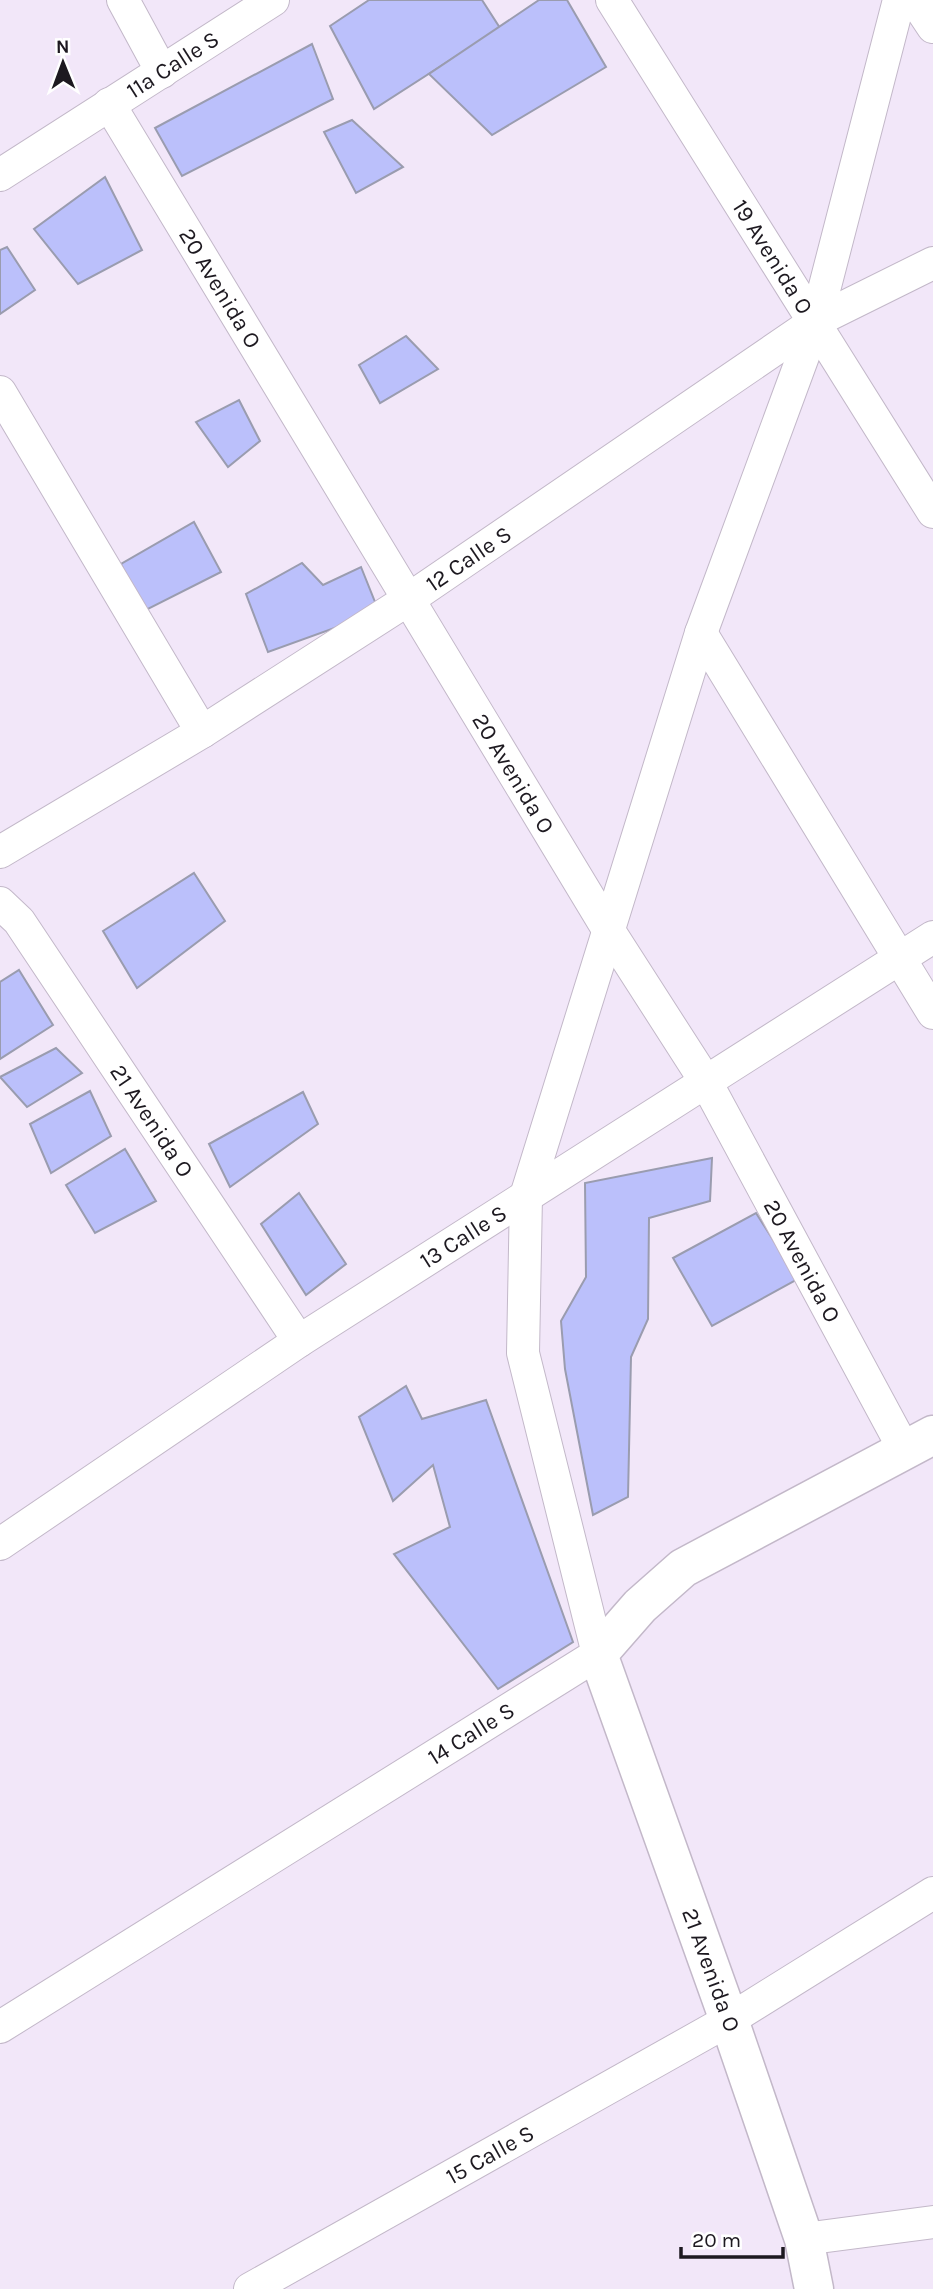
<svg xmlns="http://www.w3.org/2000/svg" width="933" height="2289" viewBox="0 0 933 2289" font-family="Karla,sans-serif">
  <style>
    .building { fill: #bbc0fb; stroke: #9a9caf; stroke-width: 2 }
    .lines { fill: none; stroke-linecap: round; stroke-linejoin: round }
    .minor-casing { stroke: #c3b8c9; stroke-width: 34 }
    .tertiary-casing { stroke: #c3b8c9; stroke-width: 41 }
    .minor { stroke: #fff; stroke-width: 32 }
    .tertiary { stroke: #fff; stroke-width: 38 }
    .labels { text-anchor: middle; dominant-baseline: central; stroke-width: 6; stroke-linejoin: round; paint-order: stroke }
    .street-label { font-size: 23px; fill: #1d1920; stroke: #fff }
  </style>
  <rect width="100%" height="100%" fill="#f2e7f9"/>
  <g class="building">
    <path d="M369 0H482L500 28 374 109 330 26Z"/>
    <path d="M539 0H567L606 67 492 135 429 74Z"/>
    <path d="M312 44 333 99 182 176 155 128Z"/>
    <path d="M352 120 403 167 356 193 324 132Z"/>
    <path d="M105 177 142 250 78 284 34 229Z"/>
    <path d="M7 247 35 290 0 314V250Z"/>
    <path d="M406 336 438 369 380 403 359 365Z"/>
    <path d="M239 400 260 441 228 467 196 422Z"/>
    <path d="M194 522 221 572 142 612 121 564Z"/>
    <path d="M302 563 323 585 361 567 379 612 268 652 246 594Z"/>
    <path d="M194 873 225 921 137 988 103 931Z"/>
    <path d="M19 970 53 1025 0 1059V982Z"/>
    <path d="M56 1048 82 1073 27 1107 0 1077Z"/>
    <path d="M90 1091 111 1136 51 1173 30 1124Z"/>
    <path d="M303 1092 318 1124 230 1187 209 1144Z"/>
    <path d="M125 1149 156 1201 95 1233 66 1185Z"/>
    <path d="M712 1158 710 1201 649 1218 648 1319 631 1357 628 1497 593 1515 565 1369 561 1321 586 1277 585 1183Z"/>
    <path d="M299 1193 346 1264 306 1295 261 1224Z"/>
    <path d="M756 1213 798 1279 712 1326 673 1258Z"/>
    <path d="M406 1386 422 1419 486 1400 573 1642 498 1689 394 1554 450 1527 433 1465 393 1501 359 1417Z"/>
  </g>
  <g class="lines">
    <defs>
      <g id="minor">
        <path d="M123 0 162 72"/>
        <path id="s1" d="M612 0 933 512"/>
        <path d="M915 0 933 27"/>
        <path id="s2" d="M109 104 609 931 706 1082 905 1451"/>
        <path id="s3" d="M0 175 273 0"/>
        <path d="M0 392 202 732"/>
        <path d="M701 633 933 1013"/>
        <path id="s4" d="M0 852 202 732 409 599 816 321 933 263"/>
        <path id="s5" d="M0 903 19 921 299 1341"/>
        <path id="s6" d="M0 1544 299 1341 933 937"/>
        <path id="s7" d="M0 2027 598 1654 523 1353 526 1196 701 633 816 321 899 0"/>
        <path d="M804 2239 933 2222"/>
        <path id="s8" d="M250 2289 729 2020 933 1893"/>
      </g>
      <path id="tertiary" d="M814 2289 804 2239 729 2020 598 1654 640 1606 683 1568 933 1435"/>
    </defs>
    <use href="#minor" class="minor-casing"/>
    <use href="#tertiary" class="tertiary-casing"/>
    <use href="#minor" class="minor"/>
    <use href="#tertiary" class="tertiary"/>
  </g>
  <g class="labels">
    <g class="street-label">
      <text stroke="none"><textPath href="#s3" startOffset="205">11a Calle S</textPath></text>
      <text stroke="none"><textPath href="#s1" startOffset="303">19 Avenida O</textPath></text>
      <text stroke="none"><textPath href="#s2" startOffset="215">20 Avenida O</textPath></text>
      <text stroke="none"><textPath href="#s4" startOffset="553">12 Calle S</textPath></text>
      <text stroke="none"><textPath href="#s2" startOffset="782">20 Avenida O</textPath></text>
      <text stroke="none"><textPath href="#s5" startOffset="266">21 Avenida O</textPath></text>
      <text stroke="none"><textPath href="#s6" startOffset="556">13 Calle S</textPath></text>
      <text stroke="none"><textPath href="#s2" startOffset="1349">20 Avenida O</textPath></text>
      <text stroke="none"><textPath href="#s7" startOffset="555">14 Calle S</textPath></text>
      <text transform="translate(711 1970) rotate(70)">21 Avenida O</text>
      <text stroke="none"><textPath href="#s8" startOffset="275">15 Calle S</textPath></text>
    </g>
  </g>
  <g transform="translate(63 63) rotate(359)" stroke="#ffffff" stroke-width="5" paint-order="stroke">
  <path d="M0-5L12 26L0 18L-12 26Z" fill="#1d1920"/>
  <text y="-10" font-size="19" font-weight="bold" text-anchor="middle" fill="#1d1920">N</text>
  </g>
  <path d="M681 2247v10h102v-10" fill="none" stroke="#1d1920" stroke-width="3.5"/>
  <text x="692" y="2247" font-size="21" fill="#1d1920" stroke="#ffffff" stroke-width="5" paint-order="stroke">20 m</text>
</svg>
